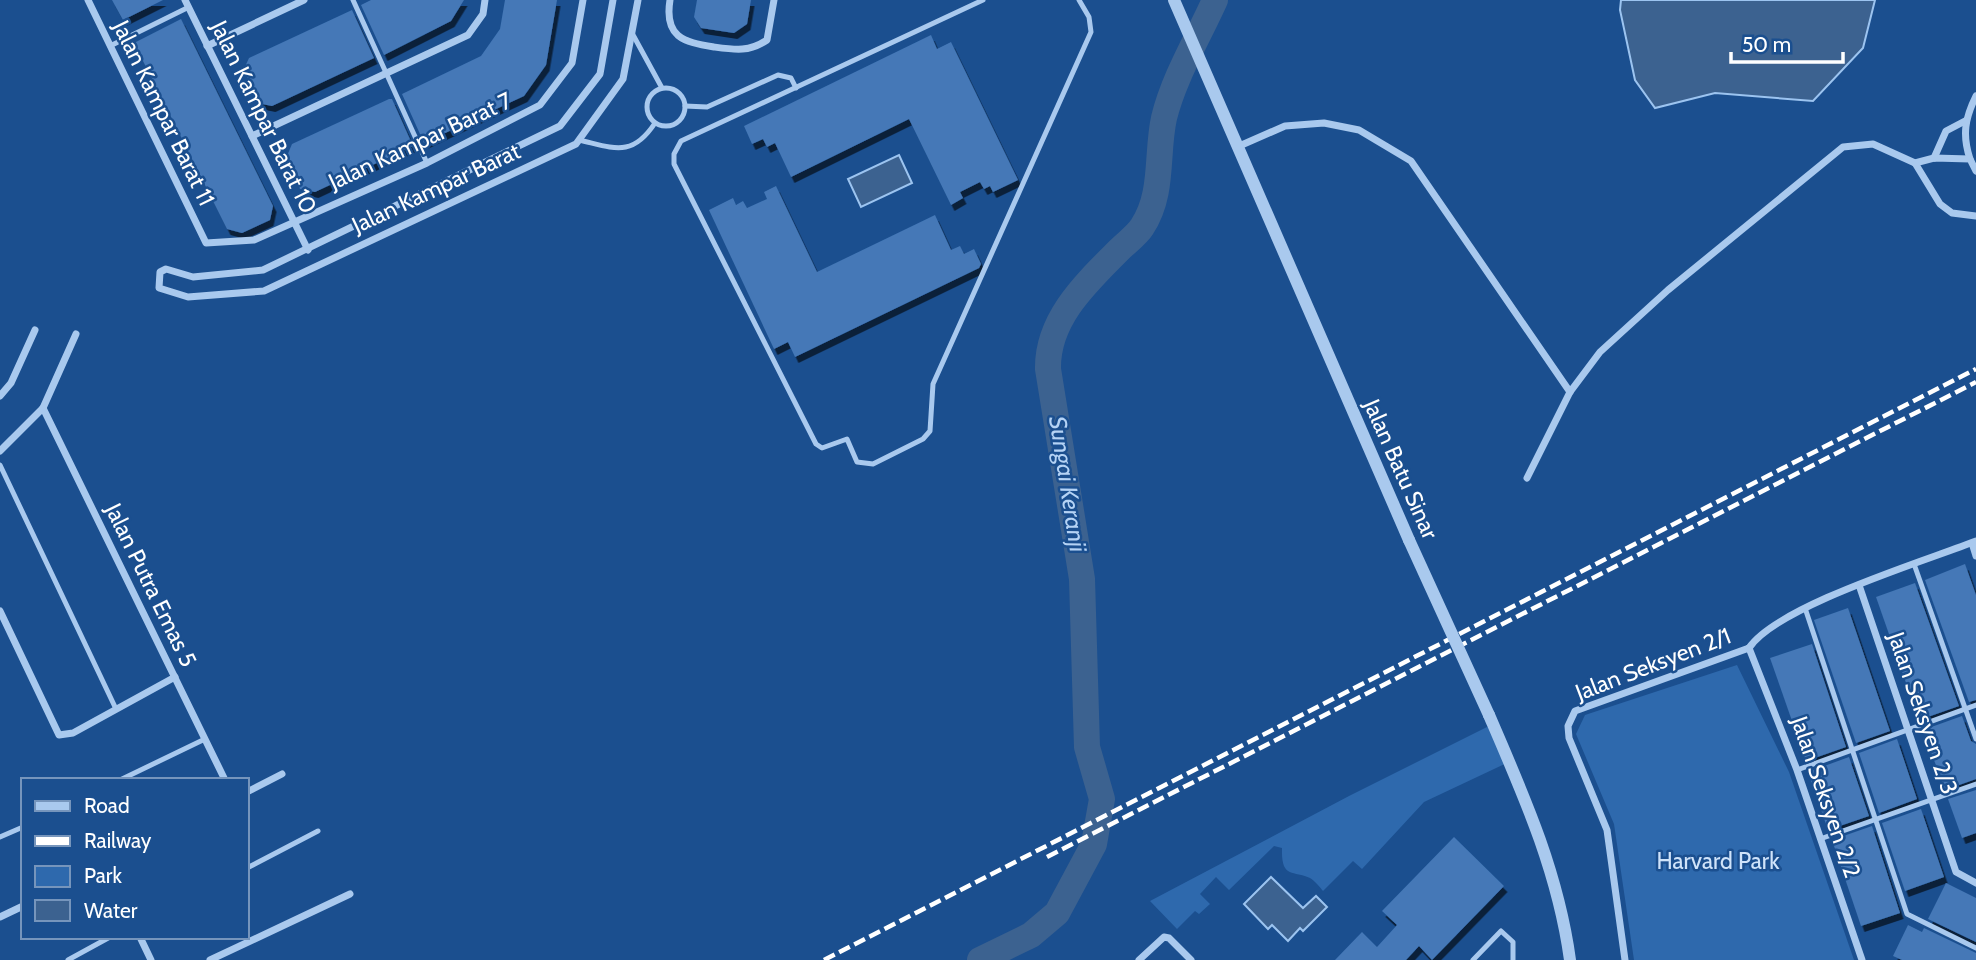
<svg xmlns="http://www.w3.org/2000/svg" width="1976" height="960" viewBox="0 0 1976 960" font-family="Cabin,sans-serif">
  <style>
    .green { fill: #2e69ad }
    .water { fill: #3c6290; stroke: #9cc4f0; stroke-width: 2 }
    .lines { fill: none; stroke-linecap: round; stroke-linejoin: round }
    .river { stroke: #3c6290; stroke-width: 26 }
    .building { fill: #4478b7; filter: url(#shadow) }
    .service { stroke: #a9c9ee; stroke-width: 5 }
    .minor { stroke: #a9c9ee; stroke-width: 7 }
    .tertiary { stroke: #a9c9ee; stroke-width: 12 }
    .rail { stroke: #fff; stroke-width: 4.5; stroke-dasharray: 12 5; stroke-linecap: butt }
    .tertiary-bridge { stroke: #a9c9ee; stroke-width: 12 }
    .labels { text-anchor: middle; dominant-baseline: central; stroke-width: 5; stroke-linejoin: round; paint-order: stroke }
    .street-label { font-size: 23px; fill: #fff; stroke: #1b4f8f }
    .park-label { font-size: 23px; fill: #cfe3fa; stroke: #1b4f8f }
    .water-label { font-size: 24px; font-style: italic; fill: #b5d3f5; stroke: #1b4f8f }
  </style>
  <defs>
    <filter id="shadow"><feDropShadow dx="3.5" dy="6" stdDeviation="0" flood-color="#0009"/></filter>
  </defs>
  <rect width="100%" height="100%" fill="#1b4f8f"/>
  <g class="green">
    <path d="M1737 665 1789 772 1854 960H1634L1614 824 1576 734 1585 715Z"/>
    <path d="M1493 724 1511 761 1424 802 1362 869 1353 861 1323 891C1320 887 1315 881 1310 878 1293 870 1281 879 1282 848L1274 846 1229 890 1216 877 1200 894 1210 904 1199 914 1195 911 1177 929 1150 901 1349 796Z"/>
  </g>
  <g class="water">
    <path d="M1621 0H1875L1863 48 1813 101 1715 93 1655 108 1635 80 1620 10Z"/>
    <path d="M899 155 912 183 861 207 848 179Z"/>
    <path d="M1271 877 1303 908 1316 896 1327 907 1303 931 1300 928 1288 941 1272 925 1268 929 1244 904Z"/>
  </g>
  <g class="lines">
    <path class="river" d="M980 960 1031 935 1057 913 1094 844 1102 799 1087 747 1082 579 1048 369C1047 319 1086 283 1119 250 1127 242 1137 235 1142 227 1164 194 1156 154 1164 118 1174 77 1198 38 1215 0"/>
  </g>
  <g class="building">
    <path d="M112 0H163L123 20Z"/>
    <path d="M371 0H464L451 21 384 55 361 5Z"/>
    <path d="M505 0H557L546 65 524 96 424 143 402 94 481 56 500 29Z"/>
    <path d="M697 0H751L747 24 734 33 701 28 694 17Z"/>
    <path d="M352 10 374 58 272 106 257 103 244 69 249 58Z"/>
    <path d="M181 19 273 206 270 220 242 233 227 229 134 43Z"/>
    <path d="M931 35 937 49 951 42 1018 180 993 192 990 186 984 189 980 182 960 192 963 198 951 205 909 119 791 177 775 143 767 147 763 139 752 144 744 126Z"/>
    <path d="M389 99H392L413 146 315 192 300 189 287 156 292 144Z"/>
    <path d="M776 186 817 272 935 215 951 250 960 246 964 254 974 249 981 264 979 268 795 357 788 342 774 349 709 210 733 198 736 205 743 201 747 208 767 199 764 192Z"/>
    <path d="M1965 564 1976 595V700L1969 702 1925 580Z"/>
    <path d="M1915 583 1959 706 1919 720 1876 597Z"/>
    <path d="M1848 608 1890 731 1856 743 1814 620Z"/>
    <path d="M1812 644 1846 747 1806 761 1770 658Z"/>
    <path d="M1962 716 1971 741 1976 744V779L1945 790 1923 730Z"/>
    <path d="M1897 739 1917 799 1879 813 1859 753Z"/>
    <path d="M1849 757 1869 816 1828 830 1808 772Z"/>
    <path d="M1976 790V833L1962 838 1948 799Z"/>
    <path d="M1921 809 1944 877 1905 891 1882 823Z"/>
    <path d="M1872 826 1900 913 1861 926 1832 840Z"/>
    <path d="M1454 837 1504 886 1432 960 1419 946 1406 960H1335L1362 932 1377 947 1397 925 1382 911Z"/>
    <path d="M1946 883 1976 898V942L1928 919Z"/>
    <path d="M1908 925 1922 932 1924 928 1976 953V960H1902L1893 956Z"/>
  </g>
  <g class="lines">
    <g class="service">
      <path d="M353 0 427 163"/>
      <path d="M983 0 681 141 674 154V164L816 444 822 448 847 439 857 462 873 464 923 439 930 431 933 384 1091 32 1089 17 1079 0"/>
      <path d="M632 33 662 88"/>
      <path d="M110 46 189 7"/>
      <circle cx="666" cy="107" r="19"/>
      <path d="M685 106 707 107 778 75 791 78 796 88"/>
      <path d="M579 140C614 148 632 158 655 123"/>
      <path d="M0 465 116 709"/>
      <path d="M1914 564 1976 739"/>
      <path d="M1805 608 1907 914 1976 948"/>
      <path d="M1797 770 1976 705"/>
      <path d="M120 780 205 739"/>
      <path d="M0 837 23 827"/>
      <path d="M1820 839 1976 784"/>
      <path d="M247 868 318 831"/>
      <path d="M68 960 110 937"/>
      <path d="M1473 960 1501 931 1513 942V960"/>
    </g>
    <g class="minor">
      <path d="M88 0 206 243 254 240 427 163 540 105 572 63 583 0"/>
      <path d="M185 0 308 250"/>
      <path d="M613 0 600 74 560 126 263 270 193 277 166 269 160 272 159 288 188 297 264 291 576 144 623 79 638 0"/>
      <path d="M670 0C664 37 683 42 714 47 736 50 749 52 767 40L774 0"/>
      <path d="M207 46 304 0"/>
      <path d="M252 136 468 35 483 14 485 0"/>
      <path d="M1237 147 1285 126 1324 123 1359 130 1411 161 1570 392"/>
      <path d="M1934 158 1946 131 1965 121"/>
      <path d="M1970 159C1962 135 1965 118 1976 96"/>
      <path d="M1915 163 1934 158 1970 159 1976 171"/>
      <path d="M0 396 11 383 35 330"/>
      <path d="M43 408 225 780"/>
      <path d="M0 451 43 408 76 334"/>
      <path d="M1527 478 1570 392 1600 352 1668 290 1843 147 1873 144 1915 163 1940 204 1952 213 1976 216"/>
      <path d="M1972 543 1976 556"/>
      <path d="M1859 585 1956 872 1976 883"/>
      <path d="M0 611 59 735 73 733 175 677"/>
      <path d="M1749 648 1797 770 1862 960"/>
      <path d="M1749 648C1777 606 1925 561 1976 541"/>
      <path d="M247 792 282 774"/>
      <path d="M0 917 23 906"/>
      <path d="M140 937 151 960"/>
      <path d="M210 960 350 894"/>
      <path d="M1139 960 1164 937 1169 938 1191 960"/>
      <path d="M1625 960 1607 830 1569 738 1568 726 1575 711 1749 648"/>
    </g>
    <g class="tertiary">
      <path d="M1174 0 1409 540"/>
      <path d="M1489 715C1524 796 1558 872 1570 960"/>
    </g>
    <g class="rail">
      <path d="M1047 857 1976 382"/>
      <path d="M824 960 1976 369"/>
    </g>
    <path class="tertiary-bridge" d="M1409 540 1489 715"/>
  </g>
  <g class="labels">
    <g class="street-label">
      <text transform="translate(164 113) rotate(64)">Jalan Kampar Barat 11</text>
      <text transform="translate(264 117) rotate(64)">Jalan Kampar Barat 10</text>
      <text transform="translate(420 141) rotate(-25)">Jalan Kampar Barat 7</text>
      <text transform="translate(436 188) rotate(-25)">Jalan Kampar Barat</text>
      <text transform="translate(1401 469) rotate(66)">Jalan Batu Sinar</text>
      <text transform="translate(151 585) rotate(64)">Jalan Putra Emas 5</text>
      <text transform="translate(1653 664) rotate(-21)">Jalan Seksyen 2/1</text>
      <text transform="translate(1923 713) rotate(71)">Jalan Seksyen 2/3</text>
      <text transform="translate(1826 797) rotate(71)">Jalan Seksyen 2/2</text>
    </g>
    <g class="park-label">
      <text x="1718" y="861">Harvard Park</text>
    </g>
    <g class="water-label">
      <text transform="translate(1068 484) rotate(81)">Sungai Keranji</text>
    </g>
  </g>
  <rect x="21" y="778" width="228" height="161" fill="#1b4f8f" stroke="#7695bc" stroke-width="2"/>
  <rect x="35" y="801" width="35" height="10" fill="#a9c9ee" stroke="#7695bc" stroke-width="2"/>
  <text x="84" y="813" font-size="21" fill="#ffffff">Road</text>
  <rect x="35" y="836" width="35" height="10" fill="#ffffff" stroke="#7695bc" stroke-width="2"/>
  <text x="84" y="848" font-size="21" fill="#ffffff">Railway</text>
  <rect x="35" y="866" width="35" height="21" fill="#2e69ad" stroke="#7695bc" stroke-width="2"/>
  <text x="84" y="883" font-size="21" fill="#ffffff">Park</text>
  <rect x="35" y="900" width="35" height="21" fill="#3c6290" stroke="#7695bc" stroke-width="2"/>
  <text x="84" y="918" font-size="21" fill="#ffffff">Water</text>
  <path d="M1731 52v10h112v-10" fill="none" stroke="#ffffff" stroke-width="3.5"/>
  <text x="1742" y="52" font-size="21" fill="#ffffff" stroke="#1b4f8f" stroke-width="5" paint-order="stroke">50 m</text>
</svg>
